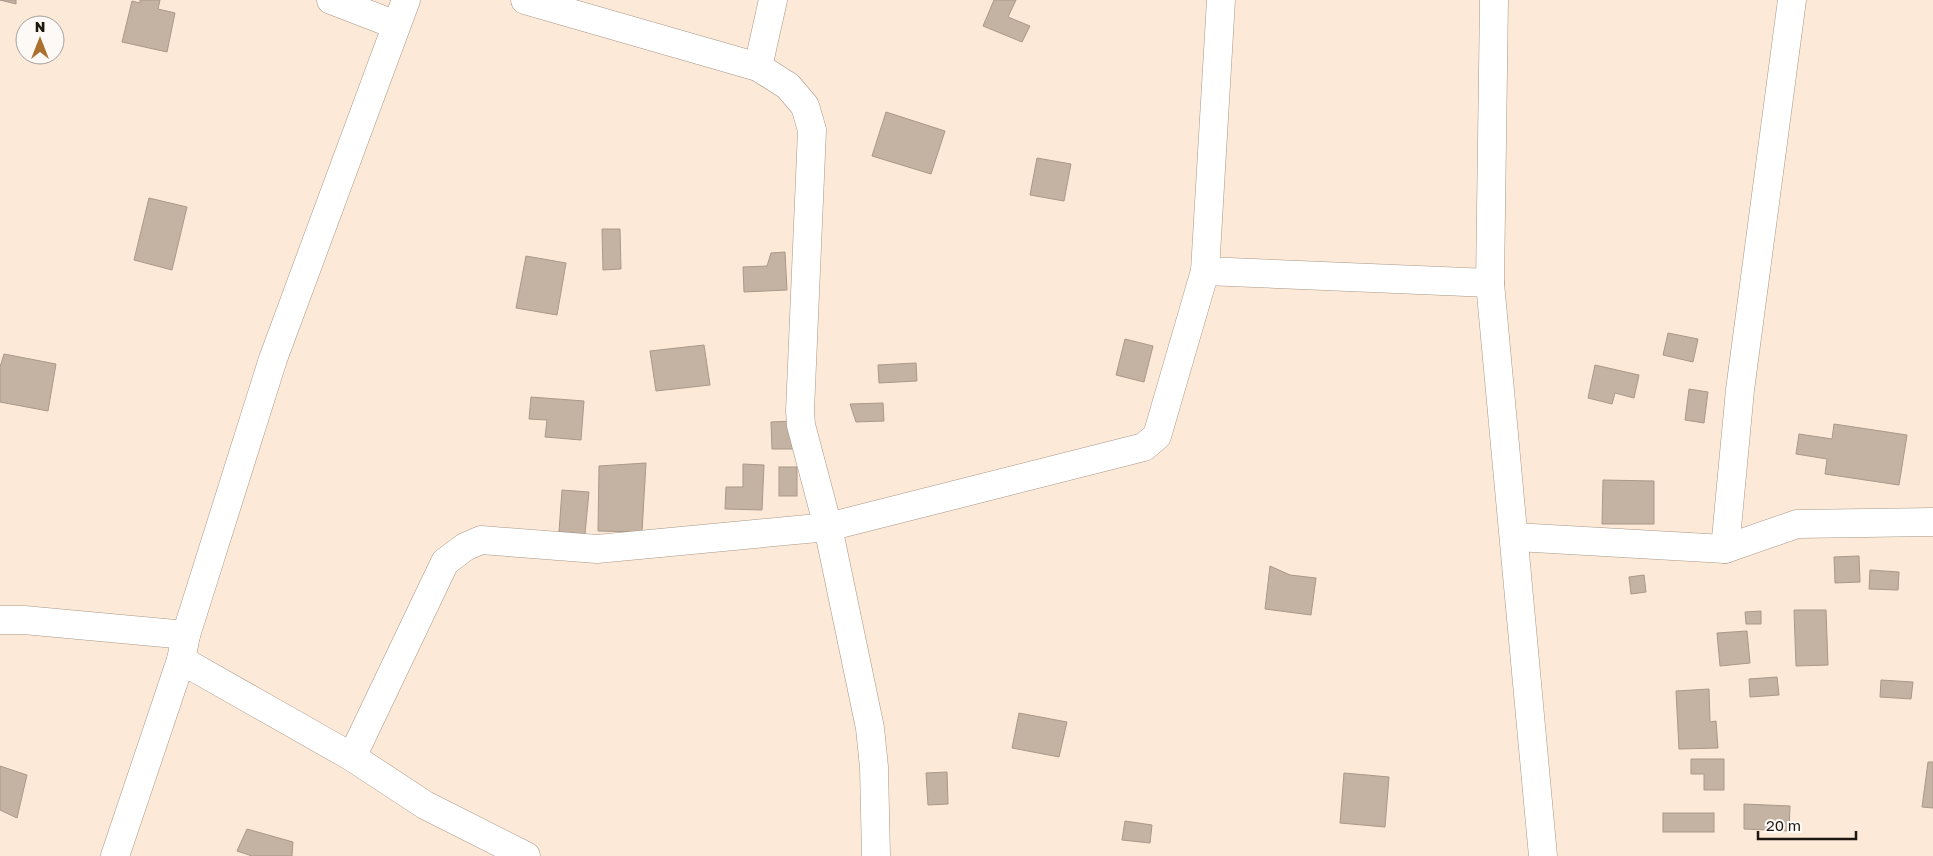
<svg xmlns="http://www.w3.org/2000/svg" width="1933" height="856" viewBox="0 0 1933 856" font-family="'Golos Text',sans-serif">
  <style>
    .building { fill: #c4b2a2; stroke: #aa9888 }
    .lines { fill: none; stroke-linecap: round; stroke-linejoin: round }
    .minor-casing { stroke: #a89787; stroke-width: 29 }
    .minor { stroke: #fff; stroke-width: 28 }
  </style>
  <rect width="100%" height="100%" fill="#fce9d8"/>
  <g class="building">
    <path d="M0 0H16V4Z"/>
    <path d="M140 0H160L158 9 175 13 167 52 122 42 132 1 140 3Z"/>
    <path d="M994 0H1016L1008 17 1030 26 1022 42 983 26Z"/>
    <path d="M886 112 945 131 931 174 872 156Z"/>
    <path d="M1037 158 1071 164 1064 201 1030 195Z"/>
    <path d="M149 198 187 207 172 270 134 260Z"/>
    <path d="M602 229H620L621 269 603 270Z"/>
    <path d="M785 252 787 290 744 292 743 267 767 266 771 253Z"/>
    <path d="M526 256 566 263 557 315 516 308Z"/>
    <path d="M1668 333 1698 339 1693 362 1663 355Z"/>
    <path d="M1125 339 1153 346 1144 382 1116 375Z"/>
    <path d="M704 345 710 385 656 391 650 351Z"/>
    <path d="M4 354 56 364 48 411 0 402V367Z"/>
    <path d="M916 363 917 381 879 383 878 365Z"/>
    <path d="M1595 365 1639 375 1634 398 1615 393 1612 404 1588 398Z"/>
    <path d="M1689 389 1708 392 1704 423 1685 420Z"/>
    <path d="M531 397 584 401 581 440 545 437 547 420 529 419Z"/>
    <path d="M883 403 884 421 856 422 850 404Z"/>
    <path d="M793 421 794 449H772L771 422Z"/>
    <path d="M1834 424 1907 435 1899 485 1825 474 1827 459 1796 454 1799 434 1832 439Z"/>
    <path d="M646 463 642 532 598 531 599 466Z"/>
    <path d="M743 464 764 465 762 510 725 509 726 487H743Z"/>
    <rect x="779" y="467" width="18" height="29"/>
    <path d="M1603 480 1654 481V524H1602Z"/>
    <path d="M562 490 589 492 585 534 559 532Z"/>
    <path d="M1859 556 1860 582 1835 583 1834 557Z"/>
    <path d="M1270 566 1290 575 1316 578 1311 615 1265 609Z"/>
    <path d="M1870 570 1899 572 1898 590 1869 589Z"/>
    <path d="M1644 575 1646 592 1631 594 1629 577Z"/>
    <path d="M1794 610H1826L1828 665 1796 666Z"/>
    <path d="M1761 611V624H1746L1745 612Z"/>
    <path d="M1747 631 1750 663 1720 666 1717 633Z"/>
    <path d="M1777 677 1779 695 1750 697 1749 679Z"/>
    <path d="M1881 680 1913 682 1911 699 1880 697Z"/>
    <path d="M1709 689 1710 722 1716 721 1718 748 1679 749 1676 691Z"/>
    <path d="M1019 713 1067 722 1059 757 1012 748Z"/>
    <path d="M1691 759H1724V790H1704V774H1691Z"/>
    <path d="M1928 762H1933V808L1922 807Z"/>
    <path d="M0 766 27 775 17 818 0 810Z"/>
    <path d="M947 772 948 804 928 805 926 773Z"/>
    <path d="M1344 773 1389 777 1385 827 1340 823Z"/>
    <path d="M1744 804 1790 806 1789 831 1744 829Z"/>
    <rect x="1663" y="813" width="51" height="19"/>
    <path d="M1125 821 1152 825 1150 843 1122 840Z"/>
    <path d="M247 829 293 842 292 856H252L237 851Z"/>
  </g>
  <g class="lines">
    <defs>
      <g id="minor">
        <path d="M331 0 396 25"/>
        <path d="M525 0 758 67 788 86 805 106 812 130 800 411 801 425 828 527 870 728 874 767 876 856"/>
        <path d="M1494 0 1490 283 1543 856"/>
        <path d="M758 67 773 0"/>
        <path d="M1205 271 1490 283"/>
        <path d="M1514 537 1725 549 1797 524 1933 522"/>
        <path d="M1725 549 1740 390 1792 0"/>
        <path d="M0 620H24L186 635"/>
        <path d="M181 660 352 757 425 805 526 856"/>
        <path d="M352 757 445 562 465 547 481 540 597 549 828 527 1144 447 1157 436 1205 271 1221 0"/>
        <path d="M115 856 181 660 186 635 273 359 406 0"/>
      </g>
    </defs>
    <use href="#minor" class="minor-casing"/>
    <use href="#minor" class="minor"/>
  </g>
  <g transform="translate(40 40)"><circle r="24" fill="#fdf9f6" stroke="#a39f9a"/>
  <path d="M0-4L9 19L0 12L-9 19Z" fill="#ab7030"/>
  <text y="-8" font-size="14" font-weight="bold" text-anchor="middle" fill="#1d1711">N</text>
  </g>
  <path d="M1758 831v8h98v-8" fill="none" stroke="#1d1711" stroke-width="2.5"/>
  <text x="1766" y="831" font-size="15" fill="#1d1711" stroke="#fdf9f6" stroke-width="4" paint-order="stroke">20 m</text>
</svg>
